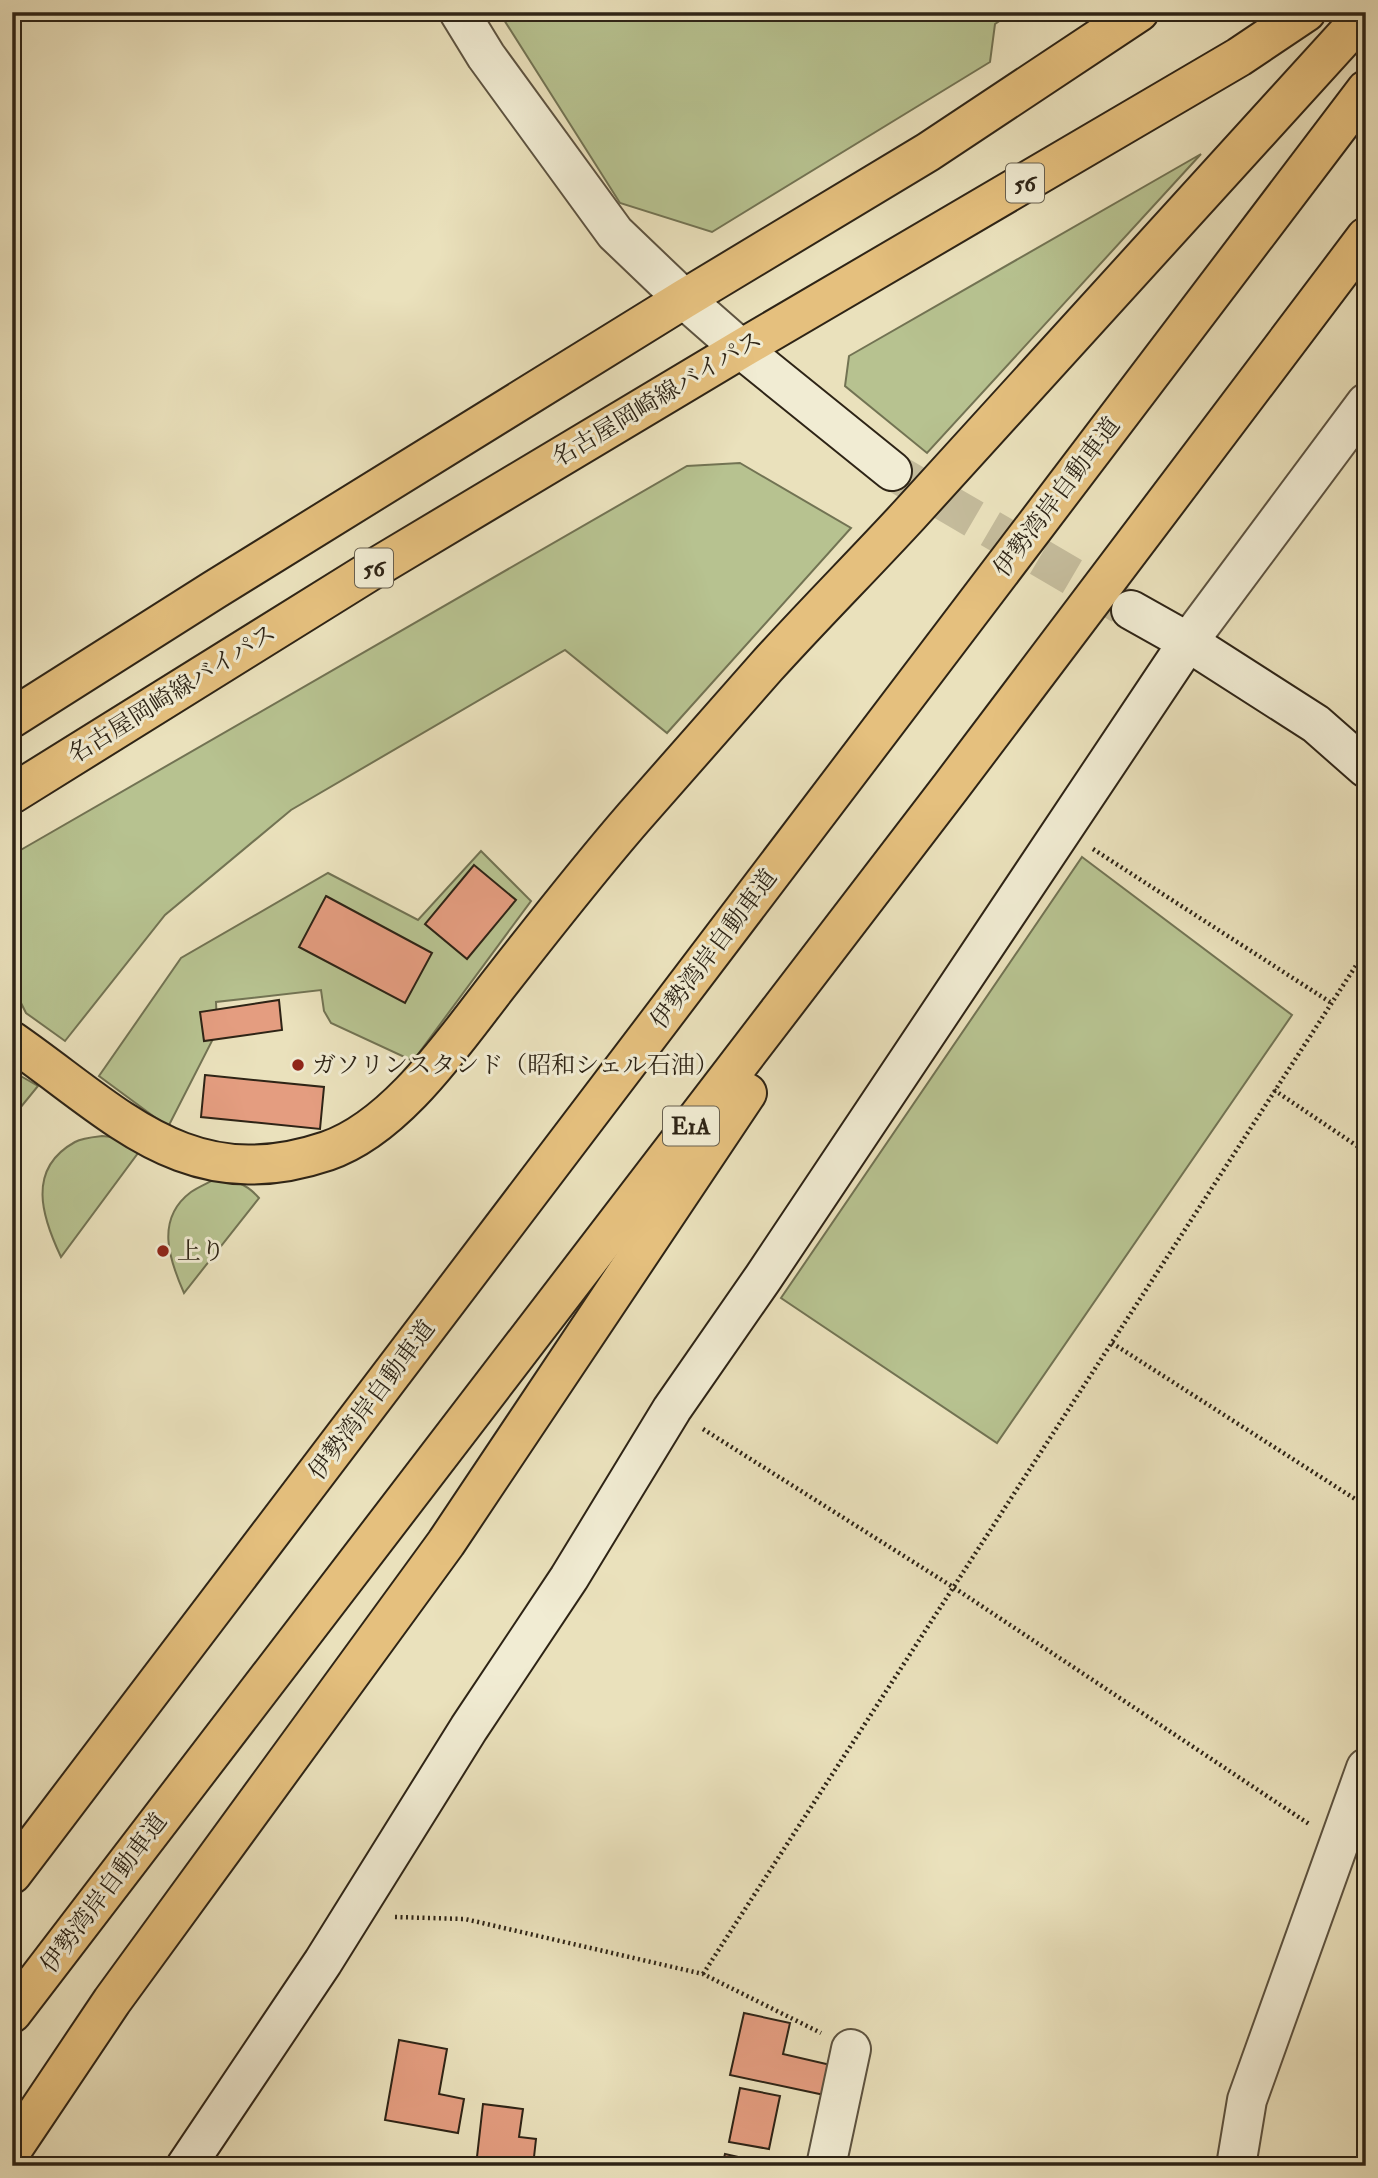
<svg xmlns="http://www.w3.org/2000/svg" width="1378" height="2178" viewBox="0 0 1378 2178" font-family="'IM FELL Double Pica','Noto Serif JP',serif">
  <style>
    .green { fill: #b7c290; stroke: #727353; stroke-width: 2 }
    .building { fill: #e49d80; stroke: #2e2416; stroke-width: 2 }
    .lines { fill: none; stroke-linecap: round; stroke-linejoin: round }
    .secondary-tunnel { stroke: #c4bb9b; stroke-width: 38; stroke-dasharray: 38 19; stroke-linecap: butt }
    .street-casing { stroke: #5d5340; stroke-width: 42 }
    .secondary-casing { stroke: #2e2416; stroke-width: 42 }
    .primary-casing { stroke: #2e2416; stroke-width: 42 }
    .highway-casing { stroke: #2e2416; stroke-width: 42 }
    .path { stroke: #2e2416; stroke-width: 4.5; stroke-dasharray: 2 3.5; stroke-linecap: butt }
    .street { stroke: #f1ecd3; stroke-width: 38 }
    .secondary { stroke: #f1ecd3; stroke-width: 38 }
    .primary { stroke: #e5c07e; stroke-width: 38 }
    .highway { stroke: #e5c07e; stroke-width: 38 }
    .poi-dot { fill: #8f2418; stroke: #f1ecd3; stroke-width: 2.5 }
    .labels { text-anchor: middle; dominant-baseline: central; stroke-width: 6; stroke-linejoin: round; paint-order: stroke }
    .shield { fill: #f1ecd3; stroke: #68604f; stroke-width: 2 }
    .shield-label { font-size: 23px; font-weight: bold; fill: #2e2416 }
    .street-label { font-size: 24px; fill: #2e2416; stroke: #f1ecd3 }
    .poi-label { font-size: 24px; fill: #2e2416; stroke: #f1ecd3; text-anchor: start }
  </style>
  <rect width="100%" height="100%" fill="#eae1bc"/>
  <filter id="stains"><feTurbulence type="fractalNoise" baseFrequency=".00286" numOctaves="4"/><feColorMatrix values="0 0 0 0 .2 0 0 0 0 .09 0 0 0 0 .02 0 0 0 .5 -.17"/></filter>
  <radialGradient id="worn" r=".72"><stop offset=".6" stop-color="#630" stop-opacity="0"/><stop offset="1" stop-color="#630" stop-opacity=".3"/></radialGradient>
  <g class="green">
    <path d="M499 12H1013L995 24 990 62 712 232 620 203Z"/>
    <path d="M1201 154 927 453 845 386 849 356Z"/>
    <path d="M740 463 851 528 667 733 565 650 291 810 165 915 65 1041 26 1013 12 985V855L687 466Z"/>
    <path d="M481 851 531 901 413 1061 331 1023 324 1011 321 990 216 1002 217 1027 214 1037 168 1127 99 1076 181 958 328 873 418 920Z"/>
    <path d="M1082 857 1292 1015 997 1443 781 1298Z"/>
    <path d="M12 1071 38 1086 12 1118Z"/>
    <path d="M102 1136 122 1138 141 1149 61 1257C42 1217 26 1169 75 1142 82 1138 93 1137 102 1136Z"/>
    <path d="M215 1179C234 1180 246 1183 259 1198L184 1293C169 1259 155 1219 191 1192 198 1187 208 1183 215 1179Z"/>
  </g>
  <g class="building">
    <path d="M474 865 516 900 467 959 425 924Z"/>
    <path d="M326 896 432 953 405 1003 299 947Z"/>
    <path d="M279 1000 282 1030 204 1041 200 1012Z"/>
    <path d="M205 1075 324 1087 320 1129 201 1117Z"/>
    <path d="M744 2013 790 2023 783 2054 835 2066 829 2096 730 2075Z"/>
    <path d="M399 2040 447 2049 439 2094 464 2099 458 2133 385 2120Z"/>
    <path d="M740 2088 780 2096 769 2149 729 2142Z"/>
    <path d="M483 2104 523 2109 519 2137 536 2139 533 2166H490L491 2159 477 2157Z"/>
    <path d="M725 2154 779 2166H722Z"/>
  </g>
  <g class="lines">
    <path class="secondary-tunnel" d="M892 471 1126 608"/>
    <defs>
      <g id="street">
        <path d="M459 12 486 56 615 233 684 299 741 349"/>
        <path d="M1188 642 1366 403"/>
        <path d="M826 2166 851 2049"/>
        <path d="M1236 2166 1247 2100 1366 1768"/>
      </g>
      <g id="secondary">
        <path d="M741 349 892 471"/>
        <path d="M1131 610 1188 642 1316 724 1366 768"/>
        <path d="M186 2166 323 1962 469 1728 569 1578 672 1409 763 1278 1188 642"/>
      </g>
      <g id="primary">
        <path d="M12 718 214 590 684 299 928 152 1139 12"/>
        <path d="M12 794 375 568 741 349 1239 57 1306 12"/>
      </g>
      <g id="highway">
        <path d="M12 1041C117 1114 188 1198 327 1151 398 1127 457 1037 502 980 545 925 588 870 634 817 678 767 722 717 766 667 813 615 863 565 910 514 1061 346 1213 179 1366 13"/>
        <path d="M12 1874 1366 90"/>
        <path d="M12 2013 950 788 1366 237"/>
        <path d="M12 2150 112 2001 446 1543 747 1093"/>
      </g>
    </defs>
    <use href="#street" class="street-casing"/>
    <use href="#secondary" class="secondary-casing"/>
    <use href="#primary" class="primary-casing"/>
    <use href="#highway" class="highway-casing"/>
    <g class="path">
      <path d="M1093 849 1330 1002"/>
      <path d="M1274 1090 1366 1152"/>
      <path d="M1112 1343 1366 1506"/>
      <path d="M703 1429 953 1587 1309 1824"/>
      <path d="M395 1917 465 1919 703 1974 821 2033"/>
      <path d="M703 1974 1366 950"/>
    </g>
    <use href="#street" class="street"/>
    <use href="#secondary" class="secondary"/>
    <use href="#primary" class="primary"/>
    <use href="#highway" class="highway"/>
  </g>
  <g class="poi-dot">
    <circle cx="298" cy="1065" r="7"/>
    <circle cx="163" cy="1251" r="7"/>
  </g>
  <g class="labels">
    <g class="shield">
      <rect x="1006" y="163.5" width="38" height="39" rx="5"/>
      <rect x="355" y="548.5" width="38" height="39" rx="5"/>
      <rect x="663" y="1106.5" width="56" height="39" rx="5"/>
    </g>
    <g class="shield-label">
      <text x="1025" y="183">56</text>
      <text x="374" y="568">56</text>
      <text x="691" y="1126">E1A</text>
    </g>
    <g class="street-label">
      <text transform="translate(657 399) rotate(-31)">名古屋岡崎線バイパス</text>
      <text transform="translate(1057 497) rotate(-53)">伊勢湾岸自動車道</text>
      <text transform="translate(172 694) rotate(-32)">名古屋岡崎線バイパス</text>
      <text transform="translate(714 949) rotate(-53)">伊勢湾岸自動車道</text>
      <text transform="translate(372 1400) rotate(-53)">伊勢湾岸自動車道</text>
      <text transform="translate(104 1893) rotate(-53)">伊勢湾岸自動車道</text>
    </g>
    <g class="poi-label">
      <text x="312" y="1065">ガソリンスタンド（昭和シェル石油）</text>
      <text x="177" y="1251">上り</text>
    </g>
  </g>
  <rect width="1378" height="2178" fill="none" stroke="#eae1bc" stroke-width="42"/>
  <rect x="14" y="14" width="1350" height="2150" fill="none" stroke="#2e2416" stroke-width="3.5"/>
  <rect x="21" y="21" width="1336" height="2136" fill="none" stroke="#2e2416" stroke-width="2"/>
  <rect width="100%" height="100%" filter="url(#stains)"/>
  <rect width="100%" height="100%" fill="url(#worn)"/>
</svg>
